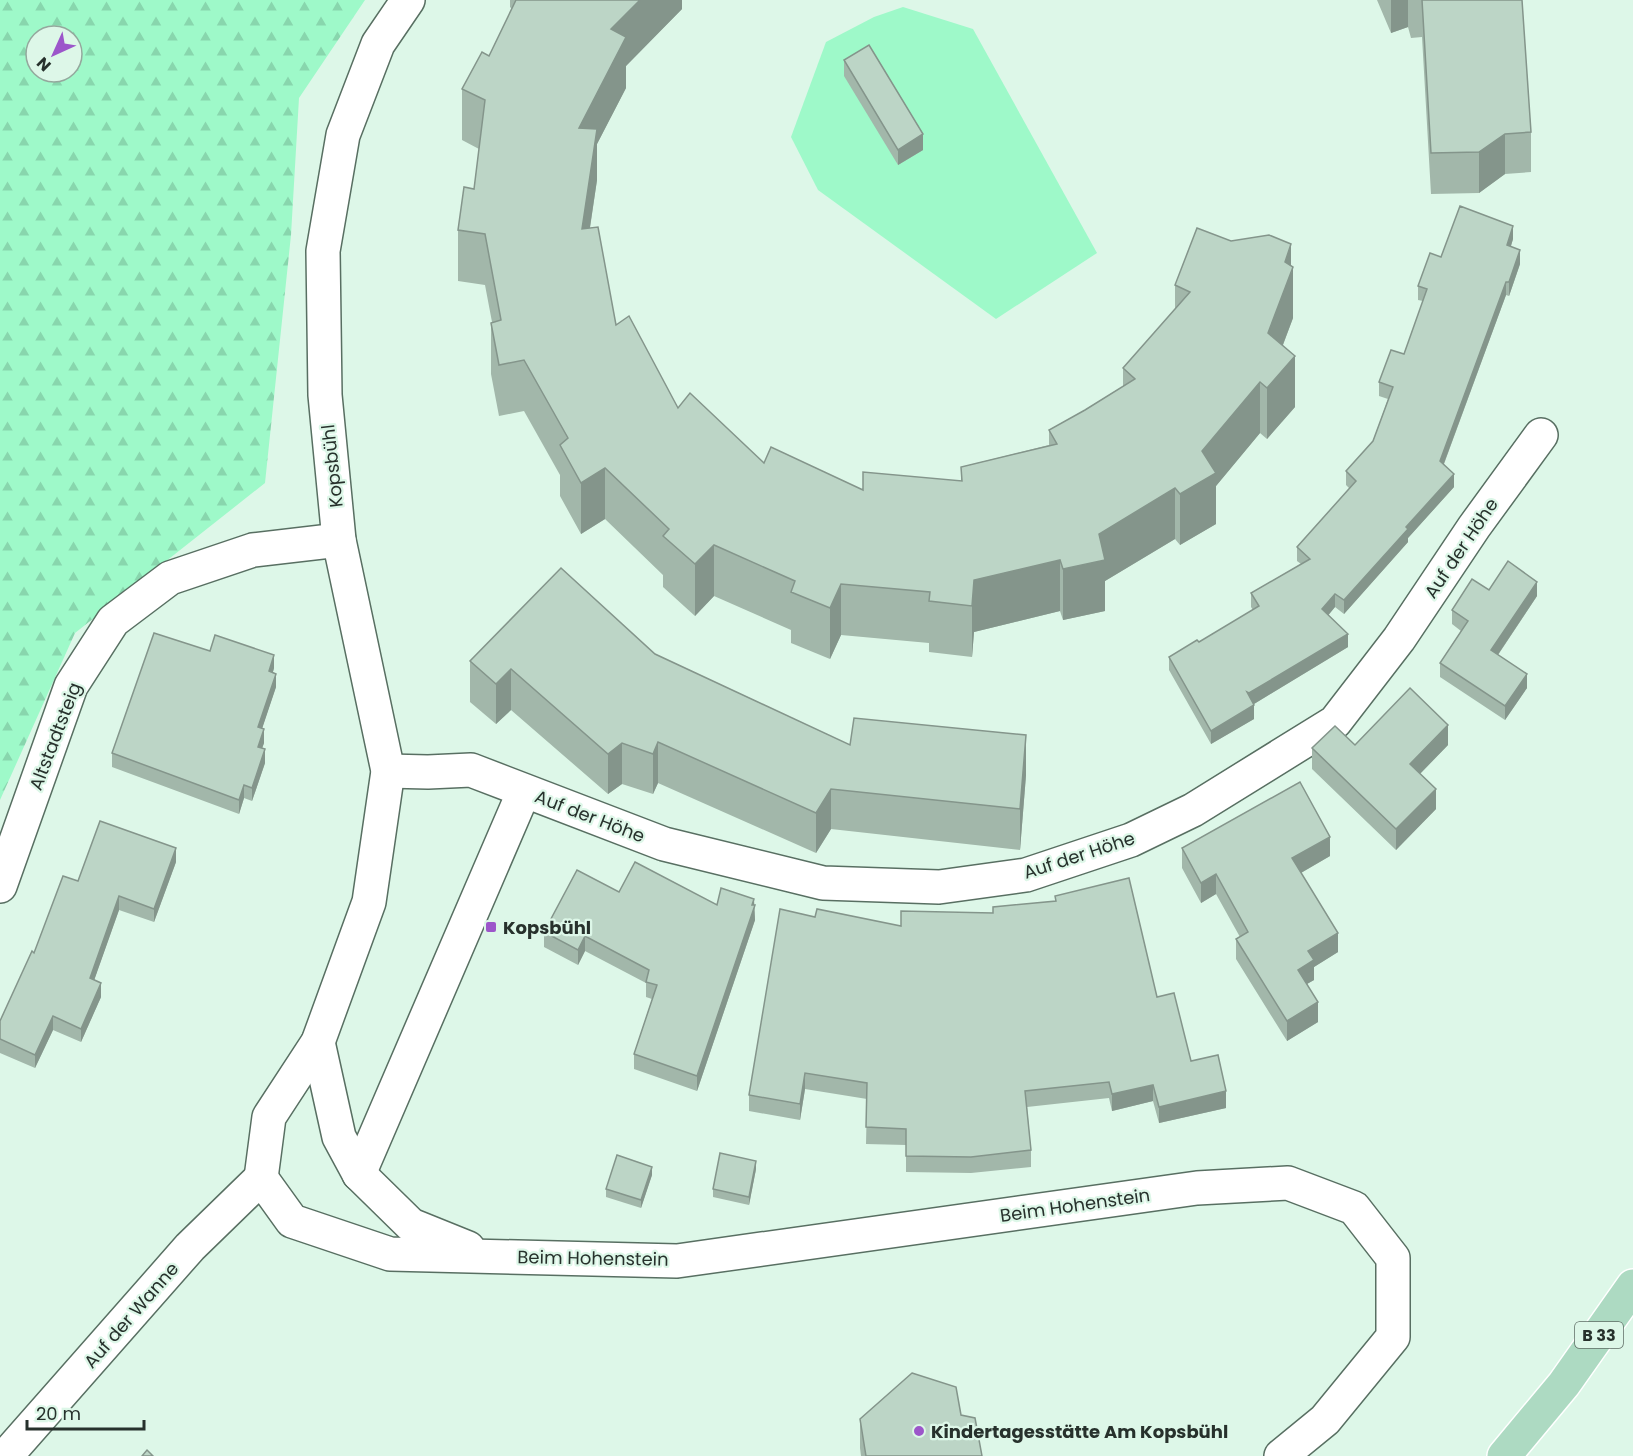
<svg xmlns="http://www.w3.org/2000/svg" width="1633" height="1456" viewBox="0 0 1633 1456" font-family="Poppins,sans-serif">
  <style>
    .green { fill: #9ef9c9 }
    .forest { fill: url(#forest-firs); fill-rule: evenodd }
    .lines { fill: none; stroke-linecap: round; stroke-linejoin: round }
    .minor-casing { stroke: #586f62; stroke-width: 36 }
    .major-casing { stroke: #fff; stroke-width: 36 }
    .minor { stroke: #fff; stroke-width: 33 }
    .major { stroke: #addac2; stroke-width: 33 }
    .wall { fill: #a2b7aa }
    .shaded-wall { fill: #84958b }
    .building { fill: #bcd5c6; stroke: #84958b; stroke-width: 1.5 }
    .poi-dot { fill: #9c56ca; stroke: #ddf7e8; stroke-width: 2 }
    .labels { text-anchor: middle; dominant-baseline: central; stroke-width: 4.5; stroke-linejoin: round; paint-order: stroke }
    .shield { fill: #ddf7e8; stroke: #5e6c64; stroke-width: 1.5 }
    .shield-label { font-size: 16px; font-weight: bold; fill: #27312c }
    .street-label { font-size: 18px; fill: #27312c; stroke: #ddf7e8 }
    .poi-label { font-size: 18px; font-weight: bold; fill: #27312c; stroke: #ddf7e8; text-anchor: start }
  </style>
  <defs>
    <pattern id="forest-firs" width="22" height="20" patternUnits="userSpaceOnUse" patternTransform="scale(1.5)"><rect width="22" height="20" fill="#9ef9c9"/><path d="M5 1l3.5 6h-7zM16 11l3.5 6h-7z" fill="#88d6ad"/></pattern>
  </defs>
  <rect width="100%" height="100%" fill="#ddf7e8"/>
  <path class="green" d="M903 7 973 29 1097 253 996 319 818 190 791 137 826 42 874 17Z"/>
  <path class="forest" d="M0 0H365L299 98 291 235 265 483 75 633 0 800ZM36 36H72V72H36Z"/>
  <g class="lines">
    <defs>
      <g id="minor">
        <path d="M388 771 428 772 471 770 664 844 823 883 939 887 1026 875 1131 840 1193 810 1335 722 1399 639 1474 527 1541 435"/>
        <path d="M0 886 71 686 113 621 170 578 253 550 339 540"/>
        <path d="M318 1042 339 1137 359 1174 411 1225 468 1248"/>
        <path d="M359 1174 524 791"/>
        <path d="M261 1178 292 1221 390 1254 677 1261 1197 1188 1288 1183 1354 1208 1393 1258V1337L1325 1420 1281 1456"/>
        <path d="M261 1178 269 1117 318 1042 369 902 388 771 339 540 325 395 323 251 343 135 378 44 408 0"/>
        <path d="M6 1456 190 1247 261 1178"/>
      </g>
      <path id="major" d="M1504 1456 1564 1384 1633 1286"/>
    </defs>
    <use href="#minor" class="minor-casing"/>
    <use href="#major" class="major-casing"/>
    <use href="#minor" class="minor"/>
    <use href="#major" class="major"/>
  </g>
  <g class="wall">
    <path d="M510 0H682V9L626 66V88L597 144V180L590 228 616 325 678 408 764 463 863 490 961 481V467L1049 445V430L1085 410 1123 386V368L1175 309V285L1291 266 1293 318 1283 345 1295 407 1267 439 1260 433 1216 486V524L1180 545 1175 539 1105 581V611L1063 620 1060 611 974 632 972 657 929 652V643L841 635 830 659 791 643V630L714 596 695 616 663 587V575L605 519 581 534 560 496V475L524 411 499 416 491 374V323L492 322 485 285 458 281V230L474 189 479 149 462 140V89L489 56 512 9 510 7Z"/>
    <path d="M1377 0H1522L1531 132V172L1505 174 1479 193 1431 194 1422 37 1411 38 1408 27 1391 33Z"/>
    <path d="M844 60 923 150 898 165 844 76Z"/>
    <path d="M1513 239 1511 246 1520 264 1509 296 1506 295 1444 464 1454 487 1408 538V542L1344 614 1335 607 1328 615 1348 647 1254 704V719L1211 744 1169 670V657L1199 642 1253 610 1251 607V593L1301 564 1297 561V547L1350 489 1346 485V471L1373 441 1388 399 1379 396V382L1404 354 1423 301 1418 300V286L1441 257Z"/>
    <path d="M1489 590 1537 596 1498 655 1527 688 1505 720 1440 677V663L1461 631 1452 624V610Z"/>
    <path d="M210 651 274 668 273 672 276 687 262 728 264 743 262 748 265 763 252 801 244 798 239 814 112 767V753Z"/>
    <path d="M655 654 850 745 1026 775 1020 850 831 829 816 853 658 783 653 794 622 784 608 794 511 710 496 724 470 702V661Z"/>
    <path d="M1355 745H1448L1420 774 1436 809 1396 850 1312 769V748Z"/>
    <path d="M1182 848 1330 856 1301 873 1338 952 1314 967V980L1307 984 1318 1022 1287 1041 1236 959V939L1240 937 1216 894 1201 903 1182 868Z"/>
    <path d="M176 862 154 922 119 910 94 980 101 997 81 1042 53 1030 35 1068 0 1053V1021L34 953 78 881Z"/>
    <path d="M619 892 717 905H754L755 920 697 1091 634 1069V1054L652 999 646 997V983L585 951 578 965 544 947V932Z"/>
    <path d="M1055 896 1157 997 1191 1061 1226 1108 1159 1123 1153 1101 1112 1111 1109 1098 1027 1107 1031 1150V1167L971 1173 906 1172V1145L866 1144 867 1099 805 1089 800 1120 749 1111V1095L815 917 901 926 993 913 1055 901Z"/>
    <path d="M756 1169 749 1205 713 1197V1189Z"/>
    <path d="M652 1175 641 1208 606 1197V1189Z"/>
    <path d="M961 1415 982 1456H861L860 1448V1419Z"/>
  </g>
  <g class="shaded-wall">
    <path d="M640 0H682V9L626 66V88L597 144V180L582 280 579 128 611 29Z"/>
    <path d="M1391 0H1408V27L1391 33Z"/>
    <path d="M923 134V150L898 165V150Z"/>
    <path d="M1505 134V174L1479 193V152Z"/>
    <path d="M1513 226V239L1507 258V245Z"/>
    <path d="M1291 244V273L1293 267V318L1268 384V333L1285 262Z"/>
    <path d="M1520 250V264L1509 296V282Z"/>
    <path d="M1506 282V295L1440 474V461Z"/>
    <path d="M1295 356V407L1267 439V388Z"/>
    <path d="M1260 382V433L1216 486V524L1180 545V494L1202 451Z"/>
    <path d="M605 468V519L581 534V483Z"/>
    <path d="M1454 474V487L1408 538V542L1344 614V600L1406 527Z"/>
    <path d="M1175 488V539L1105 581V611L1063 620V569L1099 534Z"/>
    <path d="M714 545V596L695 616V564Z"/>
    <path d="M1060 560V611L974 632 972 657V606L974 580Z"/>
    <path d="M1537 582V596L1491 665V650Z"/>
    <path d="M841 584V635L830 659V608Z"/>
    <path d="M1335 594V607L1322 623V609Z"/>
    <path d="M1348 634V647L1249 707V693Z"/>
    <path d="M274 655V668L269 685V671Z"/>
    <path d="M511 669V710L496 724V684Z"/>
    <path d="M276 674V687L258 741V727Z"/>
    <path d="M1527 674V688L1505 720V706Z"/>
    <path d="M1254 705V719L1211 744V731Z"/>
    <path d="M1448 725V745L1410 784V764Z"/>
    <path d="M264 729V743L258 760V747Z"/>
    <path d="M1026 735V775L1020 850V809Z"/>
    <path d="M658 742V783L653 794V754Z"/>
    <path d="M622 743V784L608 794V754Z"/>
    <path d="M265 749V763L252 801V788Z"/>
    <path d="M244 785V798L239 814V800Z"/>
    <path d="M831 789V829L816 853V813Z"/>
    <path d="M1436 789V809L1396 850V829Z"/>
    <path d="M1330 837V856L1292 878V858Z"/>
    <path d="M176 848V862L154 922V909Z"/>
    <path d="M1216 874V894L1201 903V883Z"/>
    <path d="M119 896V910L90 992V978Z"/>
    <path d="M754 899 755 920 697 1091V1076Z"/>
    <path d="M1338 933V952L1314 967V980L1298 989V970L1308 951Z"/>
    <path d="M585 936V951L578 965V950Z"/>
    <path d="M101 983V997L81 1042V1029Z"/>
    <path d="M1318 1002V1022L1287 1041V1021Z"/>
    <path d="M53 1016V1030L35 1068V1055Z"/>
    <path d="M805 1073V1089L800 1120V1104Z"/>
    <path d="M1153 1085V1101L1112 1111V1094Z"/>
    <path d="M1226 1091V1108L1159 1123V1107Z"/>
    <path d="M756 1161V1169L749 1205V1197Z"/>
    <path d="M652 1167V1175L641 1208V1200Z"/>
  </g>
  <g class="building">
    <path d="M516 0H640L611 29 626 37 579 128 597 129 582 229 598 227 616 325 629 316 678 408 690 393 764 463 771 447 863 490V472L962 481 961 467 1057 444 1049 430 1085 410 1135 379 1123 368 1190 292 1175 285 1197 228 1231 241 1269 235 1291 244 1285 262 1293 267 1268 333 1295 356 1267 388 1260 382 1202 451 1216 473 1180 494 1175 488 1099 534 1105 560 1063 569 1060 560 974 580 972 606 929 601 930 592 841 584 830 608 791 592 795 581 714 545 695 564 663 536 669 529 605 468 581 483 560 445 568 438 524 360 499 365 491 323 501 320 485 234 458 230 464 187 474 189 485 100 462 89 482 52 489 56Z"/>
    <path d="M1422 0H1522L1531 132 1505 134 1479 152 1431 153Z"/>
    <path d="M869 45 923 134 898 150 844 60Z"/>
    <path d="M1460 206 1513 226 1507 245 1520 250 1509 282H1506L1440 461 1454 474 1406 527 1408 529 1344 600 1335 594 1322 609 1348 634 1249 693 1247 692 1254 705 1211 731 1169 657 1197 640 1199 642 1259 606 1251 593 1310 559 1297 547 1356 481 1346 471 1373 441 1393 387 1379 382 1391 350 1404 354 1427 289 1418 286 1430 253 1441 257Z"/>
    <path d="M1508 561 1537 582 1491 650 1527 674 1505 706 1440 663 1468 621 1452 610 1472 579 1489 590Z"/>
    <path d="M561 568 655 654 850 745 854 718 1026 735 1020 809 831 789 816 813 658 742 653 754 622 743 608 754 511 669 496 684 470 661Z"/>
    <path d="M154 633 210 651 215 635 274 655 269 671 276 674 258 727 264 729 258 747 265 749 252 788 244 785 239 800 112 753Z"/>
    <path d="M1410 688 1448 725 1410 764 1436 789 1396 829 1312 748 1335 726 1355 745Z"/>
    <path d="M1300 782 1330 837 1292 858 1338 933 1308 951 1314 960 1298 970 1318 1002 1287 1021 1236 939 1248 932 1216 874 1201 883 1182 848Z"/>
    <path d="M100 821 176 848 154 909 119 896 90 978 101 983 81 1029 53 1016 35 1055 0 1039V1021L32 951 34 953 63 876 78 881Z"/>
    <path d="M635 862 717 905 721 888 754 899 752 905H755L697 1076 634 1054 657 985 646 982 649 970 585 936 578 950 544 932 577 870 619 892Z"/>
    <path d="M1129 878 1157 997 1174 993 1191 1061 1218 1055 1226 1091 1159 1107 1153 1085 1112 1094 1109 1082 1025 1091 1031 1150 971 1157 906 1156V1129L866 1127 867 1083 805 1073 800 1104 749 1095 780 909 815 917 817 909 901 926V911L993 913V907L1056 901 1055 896Z"/>
    <path d="M720 1153 756 1161 749 1197 713 1189Z"/>
    <path d="M617 1155 652 1167 641 1200 606 1189Z"/>
    <path d="M912 1373 956 1387 961 1415 975 1418 982 1456H866L860 1419Z"/>
    <path d="M147 1450 153 1456H142Z"/>
  </g>
  <g class="poi-dot">
    <rect x="485" y="921" width="12" height="12" rx="3"/>
    <circle cx="919" cy="1431" r="6"/>
  </g>
  <g class="labels">
    <rect class="shield" x="1575" y="1322" width="48" height="26" rx="4.5"/>
    <g class="shield-label">
      <text x="1599" y="1335">B 33</text>
    </g>
    <g class="street-label">
      <text transform="translate(332 466) rotate(-96)">Kopsbühl</text>
      <text transform="translate(1461 548) rotate(-56)">Auf der Höhe</text>
      <text transform="translate(55 736) rotate(-69)">Altstadtsteig</text>
      <text transform="translate(590 816) rotate(21)">Auf der Höhe</text>
      <text transform="translate(1079 855) rotate(-18)">Auf der Höhe</text>
      <text transform="translate(1075 1205) rotate(-8)">Beim Hohenstein</text>
      <text transform="translate(593 1258) rotate(1)">Beim Hohenstein</text>
      <text transform="translate(131 1315) rotate(-49)">Auf der Wanne</text>
    </g>
    <g class="poi-label">
      <text x="503" y="927">Kopsbühl</text>
      <text x="931" y="1431">Kindertagesstätte Am Kopsbühl</text>
    </g>
  </g>
  <g transform="translate(54 54) rotate(225)"><circle r="28" fill="#ddf7e8" stroke="#94a89d" stroke-width="1.5"/>
  <path d="M0-4.5L10 22L0 15L-10 22Z" fill="#9c56ca"/>
  <text y="-9" font-size="16" font-weight="bold" text-anchor="middle" fill="#27312c">N</text>
  </g>
  <path d="M27 1420v9h117v-9" fill="none" stroke="#27312c" stroke-width="3"/>
  <text x="36" y="1420" font-size="18" fill="#27312c" stroke="#ddf7e8" stroke-width="4.5" paint-order="stroke">20 m</text>
</svg>
